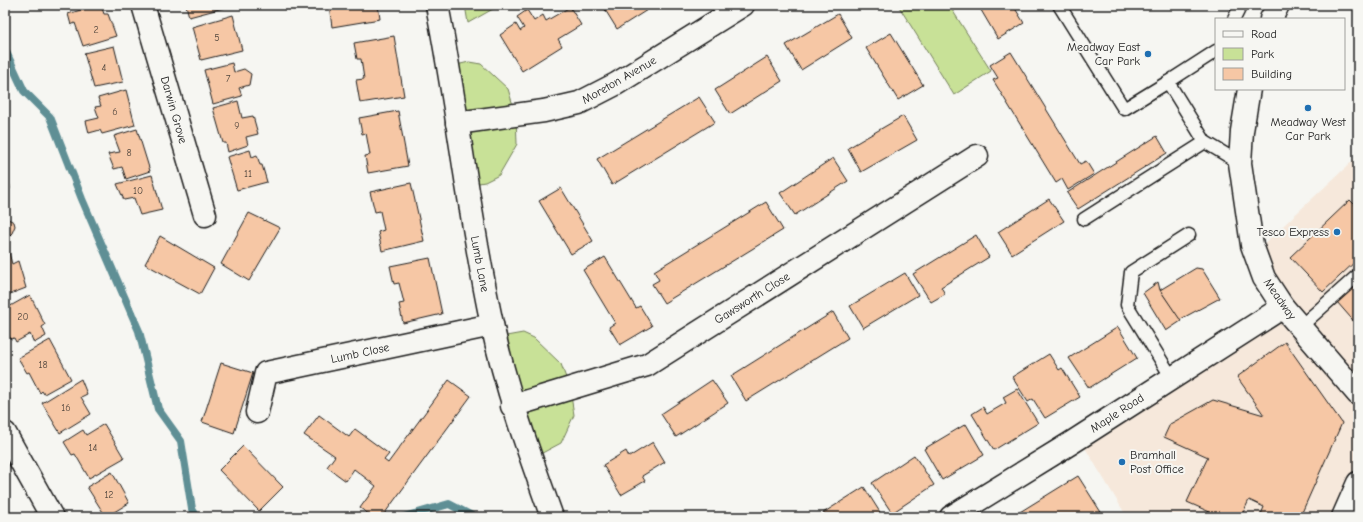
<svg xmlns="http://www.w3.org/2000/svg" width="1363" height="522" viewBox="0 0 1363 522" font-family="'Comic Neue',sans-serif">
  <style>
    .built { fill: #f6e8db }
    .green { fill: #c8e197; stroke: #727e5a }
    .lines { fill: none; stroke-linecap: round; stroke-linejoin: round }
    .stream { stroke: #5f8f95; stroke-width: 8 }
    .building { fill: #f6c7a5; stroke: #1c1c1c }
    .lane-casing { stroke: #1c1c1c; stroke-width: 15 }
    .street-casing { stroke: #1c1c1c; stroke-width: 25 }
    .primary-casing { stroke: #1c1c1c; stroke-width: 25 }
    .lane { stroke: #f6f6f2; stroke-width: 12 }
    .street { stroke: #f6f6f2; stroke-width: 22 }
    .primary { stroke: #f6f6f2; stroke-width: 22 }
    .poi-dot { fill: #1f6fb2; stroke: #f6f6f2; stroke-width: 1.5 }
    .labels { text-anchor: middle; dominant-baseline: central; stroke-width: 4; stroke-linejoin: round; paint-order: stroke }
    .number-label { font-size: 10px; fill: #52473e }
    .poi-label { font-size: 12px; fill: #1c1c1c; stroke: #f6f6f2; text-anchor: end }
    .street-label { font-size: 12px; fill: #1c1c1c; stroke: #f6f6f2 }
  </style>
  <rect width="100%" height="100%" fill="#f6f6f2"/>
  <filter id="ink" filterUnits="userSpaceOnUse"><feTurbulence type="fractalNoise" baseFrequency=".025" numOctaves="2"/><feDisplacementMap in="SourceGraphic" scale="8" xChannelSelector="R" yChannelSelector="G"/><feConvolveMatrix kernelMatrix="1 2 1 2 8 2 1 2 1" color-interpolation-filters="sRGB"/></filter>
  <g filter="url(#ink)">
    <path class="built" d="M1358 156V517H1127L1079 438 1282 307 1255 252Z"/>
    <g class="green">
      <path d="M465 5H500L468 23Z"/>
      <path d="M898 5H949L991 71 954 95Z"/>
      <path d="M469 62 481 64 508 89 516 115 517 144 499 175 485 182 467 185 448 67Z"/>
      <path d="M523 333 534 338 561 364 570 389 574 415 561 443 531 459 495 338Z"/>
    </g>
    <g class="lines">
      <g class="stream">
        <path d="M5 50 24 91 50 117 82 199 139 331 158 409 181 441 192 509 197 517"/>
        <path d="M404 517 449 504 474 517"/>
      </g>
    </g>
    <g class="building">
      <path d="M96 5H101L104 14H108L116 36 83 46 75 23 71 25 68 14Z"/>
      <path d="M186 5H222L223 8 189 17Z"/>
      <path d="M329 5H378L380 19 332 27Z"/>
      <path d="M609 5H655L617 29 604 8Z"/>
      <path d="M978 5H1013L1024 23 998 39Z"/>
      <path d="M570 7 581 25 558 39 562 46 522 71 500 35 516 24 520 31 524 28 517 17 527 10 534 21 543 15 546 21Z"/>
      <path d="M838 14 852 38 801 70 786 45Z"/>
      <path d="M233 15 242 50 201 60 192 27Z"/>
      <path d="M891 33 923 85 898 100 866 48Z"/>
      <path d="M394 36 404 96 360 103 356 80 364 79 361 59H357L354 43Z"/>
      <path d="M114 46 123 82 94 88 84 53Z"/>
      <path d="M1011 52 1080 164 1086 161 1094 174 1068 190 1062 179 1056 183 993 80 998 78 990 65Z"/>
      <path d="M767 57 782 81 730 114 715 90Z"/>
      <path d="M232 63 234 72 244 69 251 74 249 85 239 88 242 96 213 104 204 70Z"/>
      <path d="M126 90 135 125 102 134 100 130 89 133 86 121 99 118 95 107 101 106 98 98Z"/>
      <path d="M699 97 715 122 612 185 597 159Z"/>
      <path d="M238 101 242 118 253 116 258 134 246 137 248 145 228 152 226 143H223L213 108Z"/>
      <path d="M398 111 408 166 368 173 365 156 370 155 366 133 362 134 359 118Z"/>
      <path d="M903 116 917 140 861 172 848 148Z"/>
      <path d="M137 129 150 171 126 179 122 167 114 169 108 154 120 152 114 136Z"/>
      <path d="M1157 136 1167 153 1078 209 1067 193Z"/>
      <path d="M250 150 252 157 257 155 260 165H262L267 182 237 190 227 157Z"/>
      <path d="M7 157 10 189 5 190V158Z"/>
      <path d="M833 158 848 181 795 215 780 193Z"/>
      <path d="M152 175 162 210 140 215 134 198 124 200 117 184Z"/>
      <path d="M411 183 424 241 382 251 378 232 384 230 380 211 375 212 370 192Z"/>
      <path d="M561 188 593 241 571 254 539 201Z"/>
      <path d="M1049 199 1064 221 1012 254 998 232Z"/>
      <path d="M1350 200 1358 208V259L1323 292 1290 257Z"/>
      <path d="M766 202 783 230 664 303 652 284 659 280 654 271Z"/>
      <path d="M249 213 280 228 249 281 221 264Z"/>
      <path d="M5 215 6 218 14 222 15 226 12 233 5 240Z"/>
      <path d="M976 235 989 257 941 287 945 294 931 302 913 274Z"/>
      <path d="M160 236 214 268 200 294 145 264Z"/>
      <path d="M5 253H9L12 264 18 261 26 288 5 296Z"/>
      <path d="M605 257 636 308 640 306 652 326 620 345 609 327 615 323 583 270Z"/>
      <path d="M430 258 442 314 403 323 399 304 404 303 399 283 394 284 390 266Z"/>
      <path d="M1196 268 1202 269 1220 298 1179 320 1160 290Z"/>
      <path d="M905 273 918 295 863 328 850 306Z"/>
      <path d="M1158 282 1160 290 1181 321 1166 331 1143 293Z"/>
      <path d="M1358 283V326L1337 302Z"/>
      <path d="M30 295 45 325 42 327 46 336 34 343 30 334 16 342 14 338 11 339 6 332 5 333V309Z"/>
      <path d="M833 312 848 338 746 401 731 376Z"/>
      <path d="M1118 327 1137 358 1089 388 1069 358Z"/>
      <path d="M50 340 71 379 44 394 42 391 40 393 29 372 27 373 18 358Z"/>
      <path d="M1285 342 1342 423 1300 517H1260L1264 507 1249 500 1241 517H1221L1187 502 1208 457 1164 437 1170 424 1213 400 1264 415 1237 377Z"/>
      <path d="M1049 354 1059 370 1062 368 1080 397 1045 418 1033 399 1028 402 1012 377Z"/>
      <path d="M221 363 253 373 234 433 202 422Z"/>
      <path d="M81 379 87 394 81 397 91 414 60 433 42 403Z"/>
      <path d="M449 380 471 396 382 517H373L360 508 376 486 354 469 346 481 327 467 335 456 304 435 319 415 349 437 355 429 389 454 384 460 388 463Z"/>
      <path d="M712 380 728 403 676 437 661 414Z"/>
      <path d="M1017 389 1038 423 994 450 972 414 983 407 987 414 1006 403 1003 397Z"/>
      <path d="M104 424 124 458 89 478 75 454 72 455 64 442 83 430 86 435Z"/>
      <path d="M966 424 984 455 942 480 924 449Z"/>
      <path d="M653 442 665 462 642 476 645 481 621 495 603 465 626 451 629 457Z"/>
      <path d="M243 446 283 487 259 511 219 470Z"/>
      <path d="M914 455 934 485 892 513 872 483Z"/>
      <path d="M112 472 129 503 106 517 87 487Z"/>
      <path d="M1078 476 1104 517H1016L1015 515Z"/>
      <path d="M864 487 883 517H825L823 513Z"/>
    </g>
    <g class="lines">
      <defs>
        <g id="lane">
          <path d="M1059 5 1124 109 1168 82"/>
          <path d="M1234 19 1241 5"/>
          <path d="M1216 51 1168 82 1205 142 1240 163"/>
          <path d="M1084 219 1205 142"/>
          <path d="M1300 327 1358 275"/>
          <path d="M1172 378 1127 305 1131 272 1189 235"/>
        </g>
        <g id="street">
          <path d="M143 5 205 215"/>
          <path d="M437 5C458 111 469 218 492 324 506 390 529 453 552 517"/>
          <path d="M1271 19 1278 5"/>
          <path d="M1249 89 1242 131 1240 163 1252 245 1264 278 1283 307 1358 394"/>
          <path d="M457 123 544 111 579 103 616 84 743 5"/>
          <path d="M512 406 647 365 977 156"/>
          <path d="M257 412 266 373 492 325"/>
          <path d="M5 433 52 517"/>
          <path d="M951 517 1071 443 1283 307"/>
        </g>
        <path id="primary" d="M1343 517 1358 483"/>
      </defs>
      <use href="#lane" class="lane-casing"/>
      <use href="#street" class="street-casing"/>
      <use href="#primary" class="primary-casing"/>
      <use href="#lane" class="lane"/>
      <use href="#street" class="street"/>
      <use href="#primary" class="primary"/>
    </g>
  </g>
  <g class="poi-dot">
    <circle cx="1148" cy="54" r="4"/>
    <circle cx="1308" cy="108" r="4"/>
    <circle cx="1337" cy="232" r="4"/>
    <circle cx="1122" cy="462" r="4"/>
  </g>
  <g class="labels">
    <g class="number-label">
      <text x="96" y="30">2</text>
      <text x="217" y="38">5</text>
      <text x="104" y="68">4</text>
      <text x="228" y="79">7</text>
      <text x="115" y="112">6</text>
      <text x="237" y="126">9</text>
      <text x="129" y="153">8</text>
      <text x="248" y="174">11</text>
      <text x="138" y="191">10</text>
      <text x="23" y="317">20</text>
      <text x="43" y="365">18</text>
      <text x="66" y="408">16</text>
      <text x="93" y="448">14</text>
      <text x="109" y="495">12</text>
    </g>
    <g class="poi-label">
      <text x="1140" y="47">Meadway East<tspan x="1140" dy="14">Car Park</tspan></text>
      <text x="1308" y="122" text-anchor="middle">Meadway West<tspan x="1308" dy="14">Car Park</tspan></text>
      <text x="1329" y="232">Tesco Express</text>
      <text x="1130" y="455" text-anchor="start">Bramhall<tspan x="1130" dy="14">Post Office</tspan></text>
    </g>
    <g class="street-label">
      <text transform="translate(619 80) rotate(-30)">Moreton Avenue</text>
      <text transform="translate(174 110) rotate(74)">Darwin Grove</text>
      <text transform="translate(480 264) rotate(79)">Lumb Lane</text>
      <text transform="translate(752 298) rotate(-32)">Gawsworth Close</text>
      <text transform="translate(1280 299) rotate(55)">Meadway</text>
      <text transform="translate(360 353) rotate(-12)">Lumb Close</text>
      <text transform="translate(1117 413) rotate(-33)">Maple Road</text>
    </g>
  </g>
  <rect width="1363" height="522" fill="none" stroke="#f6f6f2" stroke-width="20"/>
  <rect x="10" y="10" width="1343" height="502" fill="none" stroke="#1c1c1c" stroke-width="1.5" filter="url(#ink)"/>
  <rect x="1215" y="18" width="130" height="72" fill="#f6f6f2" stroke="#9f9f9c"/>
  <rect x="1223" y="31" width="20" height="6" fill="#f6f6f2" stroke="#9f9f9c"/>
  <text x="1251" y="38" font-size="12" fill="#1c1c1c">Road</text>
  <rect x="1223" y="48" width="20" height="12" fill="#c8e197" stroke="#9f9f9c"/>
  <text x="1251" y="58" font-size="12" fill="#1c1c1c">Park</text>
  <rect x="1223" y="68" width="20" height="12" fill="#f6c7a5" stroke="#9f9f9c"/>
  <text x="1251" y="78" font-size="12" fill="#1c1c1c">Building</text>
</svg>
